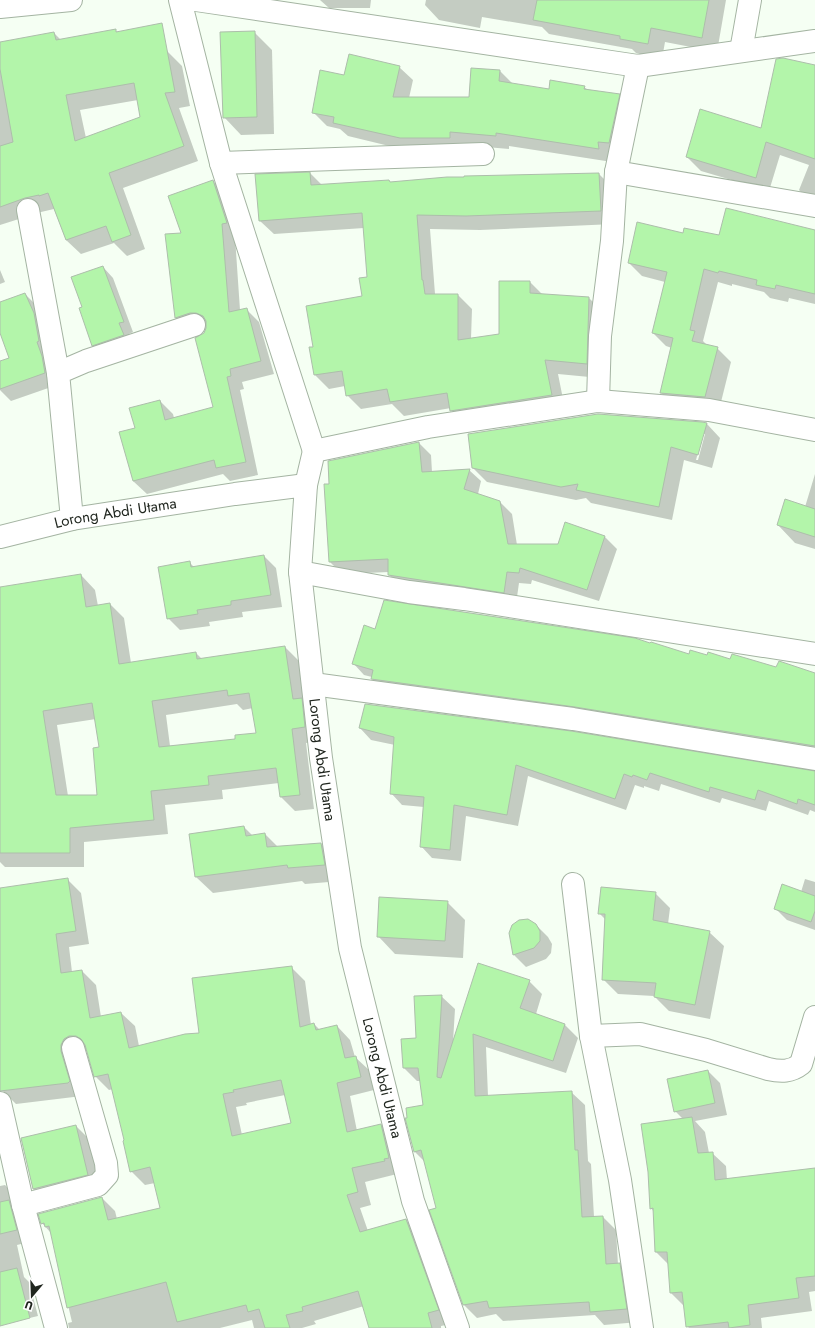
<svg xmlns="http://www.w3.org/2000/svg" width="815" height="1328" viewBox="0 0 815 1328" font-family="Jost,sans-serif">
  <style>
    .shadow { fill: #0003; fill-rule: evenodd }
    .building { fill: #b3f5aa; stroke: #adbeab; fill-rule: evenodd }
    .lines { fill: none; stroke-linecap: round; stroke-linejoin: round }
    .minor-casing { stroke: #a4b4a2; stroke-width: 24 }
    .minor { stroke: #fff; stroke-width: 22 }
    .labels { text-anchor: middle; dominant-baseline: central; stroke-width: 3; stroke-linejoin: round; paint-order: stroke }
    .street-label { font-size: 15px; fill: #20261f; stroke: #fff }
  </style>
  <rect width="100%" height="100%" fill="#f5fff3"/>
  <g class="shadow">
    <path d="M320 0H371L370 8H329Z"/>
    <path d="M426 0H726L717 52 665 42 662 59 636 53 632 49 549 34 542 27 482 17 480 28 439 20 425 5Z"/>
    <path d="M115 30 118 33 167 51 182 66 190 106 179 108 198 161 123 188 145 249 127 256 114 243 81 254 66 240 54 209 41 212 0 225V43L54 33 61 40ZM138 100 142 118 86 138 80 110Z"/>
    <path d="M254 32 272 50 274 134 241 135 224 117Z"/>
    <path d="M815 66V204H812L799 190 809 165 780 155 769 191 701 171 687 157 762 129Z"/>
    <path d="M399 67 413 80 409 98H470L500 71 513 84 550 91 584 87 588 90 619 95 632 108 612 162 509 146V149L463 145 414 152 348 136 340 129 327 126 313 112 345 76Z"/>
    <path d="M310 173 322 185 389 181 391 183 599 174 613 188 614 224 480 230 430 229 435 294 437 295H458L472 309 471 339 500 334 530 282 543 295 589 298 603 312 600 378 558 374 565 409 465 424 451 410V408L404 416 392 404 361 409 347 395 345 386 329 389 315 375 310 348H314L364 297 368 278 364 228 274 234 260 221Z"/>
    <path d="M213 181 226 194 235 237 240 310 246 309 259 322 274 374 242 382 244 389 240 390 258 475 230 481 223 474 147 494 133 481 136 428 160 401 173 414 174 418 214 408 204 334 207 326 189 331 176 318 167 235 183 234Z"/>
    <path d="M815 231V304L789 298 788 302 770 298 764 292 732 284V286L718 282 703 341 708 346 717 348 731 362 719 410 675 407 661 393 672 348 666 346 653 333 665 282 642 276 629 263 684 234 719 237Z"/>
    <path d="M103 267 113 278 133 332 129 334 134 346 104 356 93 345 84 307Z"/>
    <path d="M0 270 5 282 0 284Z"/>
    <path d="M25 294 37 306 57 385 11 401 0 390V362L10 358 0 330V303Z"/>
    <path d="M702 423 707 424 720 438 712 468 684 460 672 520 591 503 586 498 576 500 487 482 473 468ZM703 434H705L698 460H696Z"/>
    <path d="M419 443 431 455 432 472 469 470 481 481 478 494 499 501 512 514 517 545H559L605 537 617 549 599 601 532 580 531 584 519 583 516 604 401 587 389 575V572L342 574 330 562V485Z"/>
    <path d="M815 474V549L795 543 778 525 805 507Z"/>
    <path d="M264 556 276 568 282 607 242 612 243 617 209 622 210 626 180 630 168 618 190 563 195 568Z"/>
    <path d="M81 575 95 590 98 606 110 604 124 618 131 663 196 653 203 660 285 647 299 661 305 703 319 741 306 743 314 809 295 811 281 797 279 783 222 790 223 799 165 805 168 834 84 842V867H5L0 862V588ZM237 704 243 710 253 708 257 734 236 740 170 746 166 715ZM96 719 100 748 98 796H68L57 725Z"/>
    <path d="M376 630 707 656 777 669 815 674V755L383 690 372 679V677L364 675 353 663Z"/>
    <path d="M360 728 815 772V812L810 810 808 815 769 801 766 811 722 798 720 803 661 784 659 791 644 786V788L635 785 626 810 528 776 518 826 466 816 461 861 432 858 421 846 424 807 402 805 391 793 395 745 371 740Z"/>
    <path d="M244 827 253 836 265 834 278 847 321 844 337 860 341 881 305 884 302 881 213 893 196 877 190 835Z"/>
    <path d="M67 879 81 893 89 944 69 947 72 972 82 971 96 985 101 1017 121 1013 135 1026 139 1046 200 1034 292 968 305 981 311 1025 314 1024 320 1030 337 1026 350 1040 355 1057 369 1070 374 1090 350 1096 357 1131 381 1125 394 1139 397 1174 365 1182 371 1205 360 1208 368 1231 406 1220 420 1234 451 1324 441 1326V1328H370L364 1306 314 1321 316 1324 302 1328H254L252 1320 220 1328H69L68 1323 72 1322 51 1233 42 1223 102 1198 115 1211 117 1219 161 1208 155 1183 145 1185 131 1171 126 1141 113 1089 109 1090 95 1076 87 1049H83L82 1096 16 1104 2 1090 0 1076V889ZM285 1095 292 1123 242 1135 236 1107 247 1105 246 1103Z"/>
    <path d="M805 879 815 882V930L787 920 775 908 801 892Z"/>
    <path d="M655 893 670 908 668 924 709 932 724 946 710 1019 669 1011 654 996 618 994 603 979 606 920 599 913Z"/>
    <path d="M447 902 465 920 463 958 395 954 378 936Z"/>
    <path d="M535 924 548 937 552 944 551 953 546 959 526 967 514 955 510 933Z"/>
    <path d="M529 981 542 994 536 1014 565 1025 578 1038 566 1073 486 1047 488 1096 571 1092 585 1105 588 1161 591 1164 594 1217H603L616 1230 618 1265 633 1278 639 1322 604 1325 595 1315 503 1321 496 1314 477 1318 464 1305 431 1211 437 1209 425 1162 415 1152 424 1106 421 1081H417L404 1068 417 1039 441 996 455 1009 453 1042Z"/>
    <path d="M708 1071 720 1083 727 1115 695 1121 705 1132 709 1153H712L726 1166 727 1180 815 1169V1291L809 1292 812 1311 761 1318 762 1328H689L687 1326 685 1307 671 1293 669 1265 656 1252 654 1212 651 1208 683 1119 675 1111Z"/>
    <path d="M76 1126 94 1144 105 1192 51 1207 33 1189 22 1138Z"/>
    <path d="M5 1185 18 1198 29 1242 17 1245 24 1277 29 1282 38 1316 0 1325V1186Z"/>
  </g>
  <g class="building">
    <path d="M537 0H709L702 38 651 28 648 44 620 39V36L533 20Z"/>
    <path d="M162 23 175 92 165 93 184 146 109 173 131 235 112 242 106 226 66 240 48 193 39 196V195L25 198 0 207V146L13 142 0 69V42L54 32 56 40 116 29V32ZM134 83 140 117 75 141 66 95Z"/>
    <path d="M255 31 257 117 223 118 220 32Z"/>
    <path d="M349 54 400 66 393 97H469L471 68 500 70 499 81 549 89 550 80 585 86 584 89 620 94 609 143 598 142 599 149 496 133V136L450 132V138H400L333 123 334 117 312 113 320 70 344 75Z"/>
    <path d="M783 58 815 65V159L766 142 756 178 686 157 700 109 761 128 776 59Z"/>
    <path d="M310 172 311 185 389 180 390 182 447 177H464V176L599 173 601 211 466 216 417 215 422 280H423L425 294H458V340L499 334V281H530V293L589 297 587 364 545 360 552 395 450 411 447 393 390 402 387 389 346 396 342 371 314 375 309 347H313L306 306 362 296 359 278 367 277 362 213 259 221 255 174Z"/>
    <path d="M213 180 227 223 222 224 229 312 247 308 261 361 230 369 231 376 227 377 246 462 216 468 214 460 133 481 119 432 135 428 129 408 160 400 165 420 213 407 195 338 204 333 206 328V321L203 316 196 313H190L175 318 165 234 181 233 168 196Z"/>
    <path d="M726 208 815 230V294L776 285 775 289 756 285 757 280 719 271 718 273 704 269 690 330 695 331 692 341 718 347 705 397 660 393 673 338 652 333 667 272 628 263 637 222 683 233 684 228 719 235Z"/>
    <path d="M103 266 124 322 119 323 124 335 92 346 79 308 82 307 71 277Z"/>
    <path d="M25 293 34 313 39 341 37 342 42 356 45 373 0 389V361L9 358 0 333V302Z"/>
    <path d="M598 414 702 422 707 423 698 455 671 447 659 507 576 490 578 484 561 487 472 468 468 434Z"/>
    <path d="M419 442 422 472 470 469 464 489 500 501 508 544H558L565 522 605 536 587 590 520 568 519 573 507 572 504 593 388 575V559L329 562 324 484H329L328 461Z"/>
    <path d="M785 499 815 509V537L777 525Z"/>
    <path d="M264 555 271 595 231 601V605L197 610 198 614 167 619 158 567 190 561 191 567Z"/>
    <path d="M81 574 86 607 110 603 119 664 196 652 197 659 285 646 293 699 302 698 305 727 292 729 300 795 280 797 276 768 208 776 209 785 151 791 154 820 70 828V853H0V587ZM227 690 228 696 249 693 256 733 235 735V739L159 747 152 701ZM92 703 99 747 93 748 97 795H56L43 711Z"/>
    <path d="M384 600 635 638 650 643 651 642 689 654 690 650 707 655 708 652 730 659 732 654 776 667 779 661 815 673V746L575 707 371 679 373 670 352 664 364 625 375 629Z"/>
    <path d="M365 704 571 731 815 771V805L798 799 797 804 758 790 755 800 710 787 709 792 650 773 647 780 633 775 632 777 624 774 615 799 516 765 507 815 454 805 450 850 420 847 424 797 390 794 394 737 359 728Z"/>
    <path d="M244 826 246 836 265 833 267 847 321 843 325 865 288 868 287 865 195 877 189 834Z"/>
    <path d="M68 878 76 931 56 934 61 973 82 970 90 1018 121 1012 129 1048 185 1034 199 1033 192 978 292 966 300 1027 314 1023 316 1030 337 1025 345 1058 356 1056 361 1077 337 1083 347 1132 381 1124 389 1158 384 1159 385 1161 352 1168 358 1192 347 1195 360 1232 406 1219 439 1310 428 1313 432 1328H369L358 1291 302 1307 303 1311 286 1315 290 1328H265L259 1309 248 1312 246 1305 177 1322 166 1282 67 1308 49 1226 45 1227 44 1223 41 1224 38 1214 102 1197 108 1220 160 1208 150 1167 130 1172 123 1141 124 1140 108 1074 94 1077 85 1045 81 1039 76 1036H69L64 1039 61 1045V1051L70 1081 68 1083 0 1091V888ZM281 1080 291 1123 232 1136 223 1094 234 1092 233 1090Z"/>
    <path d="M782 884 815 896V911L811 922 774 909Z"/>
    <path d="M601 887 656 892 653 920 710 931 695 1005 654 997 656 983 602 980 605 914H598Z"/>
    <path d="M379 897 448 901 445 941 377 937Z"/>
    <path d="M528 919 536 924 540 931V941L534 948 513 955 509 933 512 925 519 920Z"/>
    <path d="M478 963 530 980 520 1008 565 1024 553 1061 473 1034 475 1096 572 1091 575 1150H578L582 1217 603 1216 606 1264 620 1263 627 1309 590 1312 589 1302 489 1308 487 1301 463 1305 429 1210 436 1208 421 1150 414 1152 405 1118H407L406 1108 423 1105 418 1068H403L401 1039 416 1038 414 996 442 995 437 1077 441 1078Z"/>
    <path d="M708 1070 715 1103 674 1112 667 1079Z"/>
    <path d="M692 1117 698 1153 713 1152 715 1180 815 1168V1276L796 1278 799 1298 748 1305 750 1325 729 1328 728 1322 686 1327 682 1292 670 1293 667 1252H655L653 1208 650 1209 648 1172 641 1124Z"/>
    <path d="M76 1125 88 1175 33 1189 21 1138Z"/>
    <path d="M9 1200 17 1230 0 1234V1202Z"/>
    <path d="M17 1268 30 1318 0 1326V1272Z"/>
  </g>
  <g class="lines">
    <defs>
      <g id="minor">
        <path d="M180 0 221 163 314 451"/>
        <path d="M196 0 638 66 815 41"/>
        <path d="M0 7 71 0"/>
        <path d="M741 51 750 0"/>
        <path d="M221 163 483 154"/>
        <path d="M616 172 815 206"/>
        <path d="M28 210 58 373"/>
        <path d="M598 401 600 336 612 241 616 172 638 66"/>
        <path d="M306 485 314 451 428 427 598 401 709 410 815 430"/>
        <path d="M72 519 58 373 86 361 194 325"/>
        <path id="s1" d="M0 537 72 519 235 494 306 485 300 572 321 758 350 948 413 1201 458 1328"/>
        <path d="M300 572 409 592 464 599 815 654"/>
        <path d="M313 684 573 719 815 759"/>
        <path d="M573 884 591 1036 620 1180 642 1328"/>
        <path d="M591 1036 640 1034 706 1050 768 1069C781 1072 791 1072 801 1064L815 1017"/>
        <path d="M0 1103 23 1205 56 1328"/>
        <path d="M23 1205 98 1185 107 1175 106 1163 73 1048"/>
      </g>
    </defs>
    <use href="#minor" class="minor-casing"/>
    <use href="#minor" class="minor"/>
  </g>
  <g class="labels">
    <g class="street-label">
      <text stroke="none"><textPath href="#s1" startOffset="118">Lorong Abdi Utama</textPath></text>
      <text stroke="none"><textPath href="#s1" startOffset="587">Lorong Abdi Utama</textPath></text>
      <text stroke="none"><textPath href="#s1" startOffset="911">Lorong Abdi Utama</textPath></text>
    </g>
  </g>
  <g transform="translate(32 1296) rotate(199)" stroke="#ffffff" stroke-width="3" paint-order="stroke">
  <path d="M0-3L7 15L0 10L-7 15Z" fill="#20261f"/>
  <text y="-6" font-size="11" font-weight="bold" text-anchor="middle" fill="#20261f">U</text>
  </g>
</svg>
